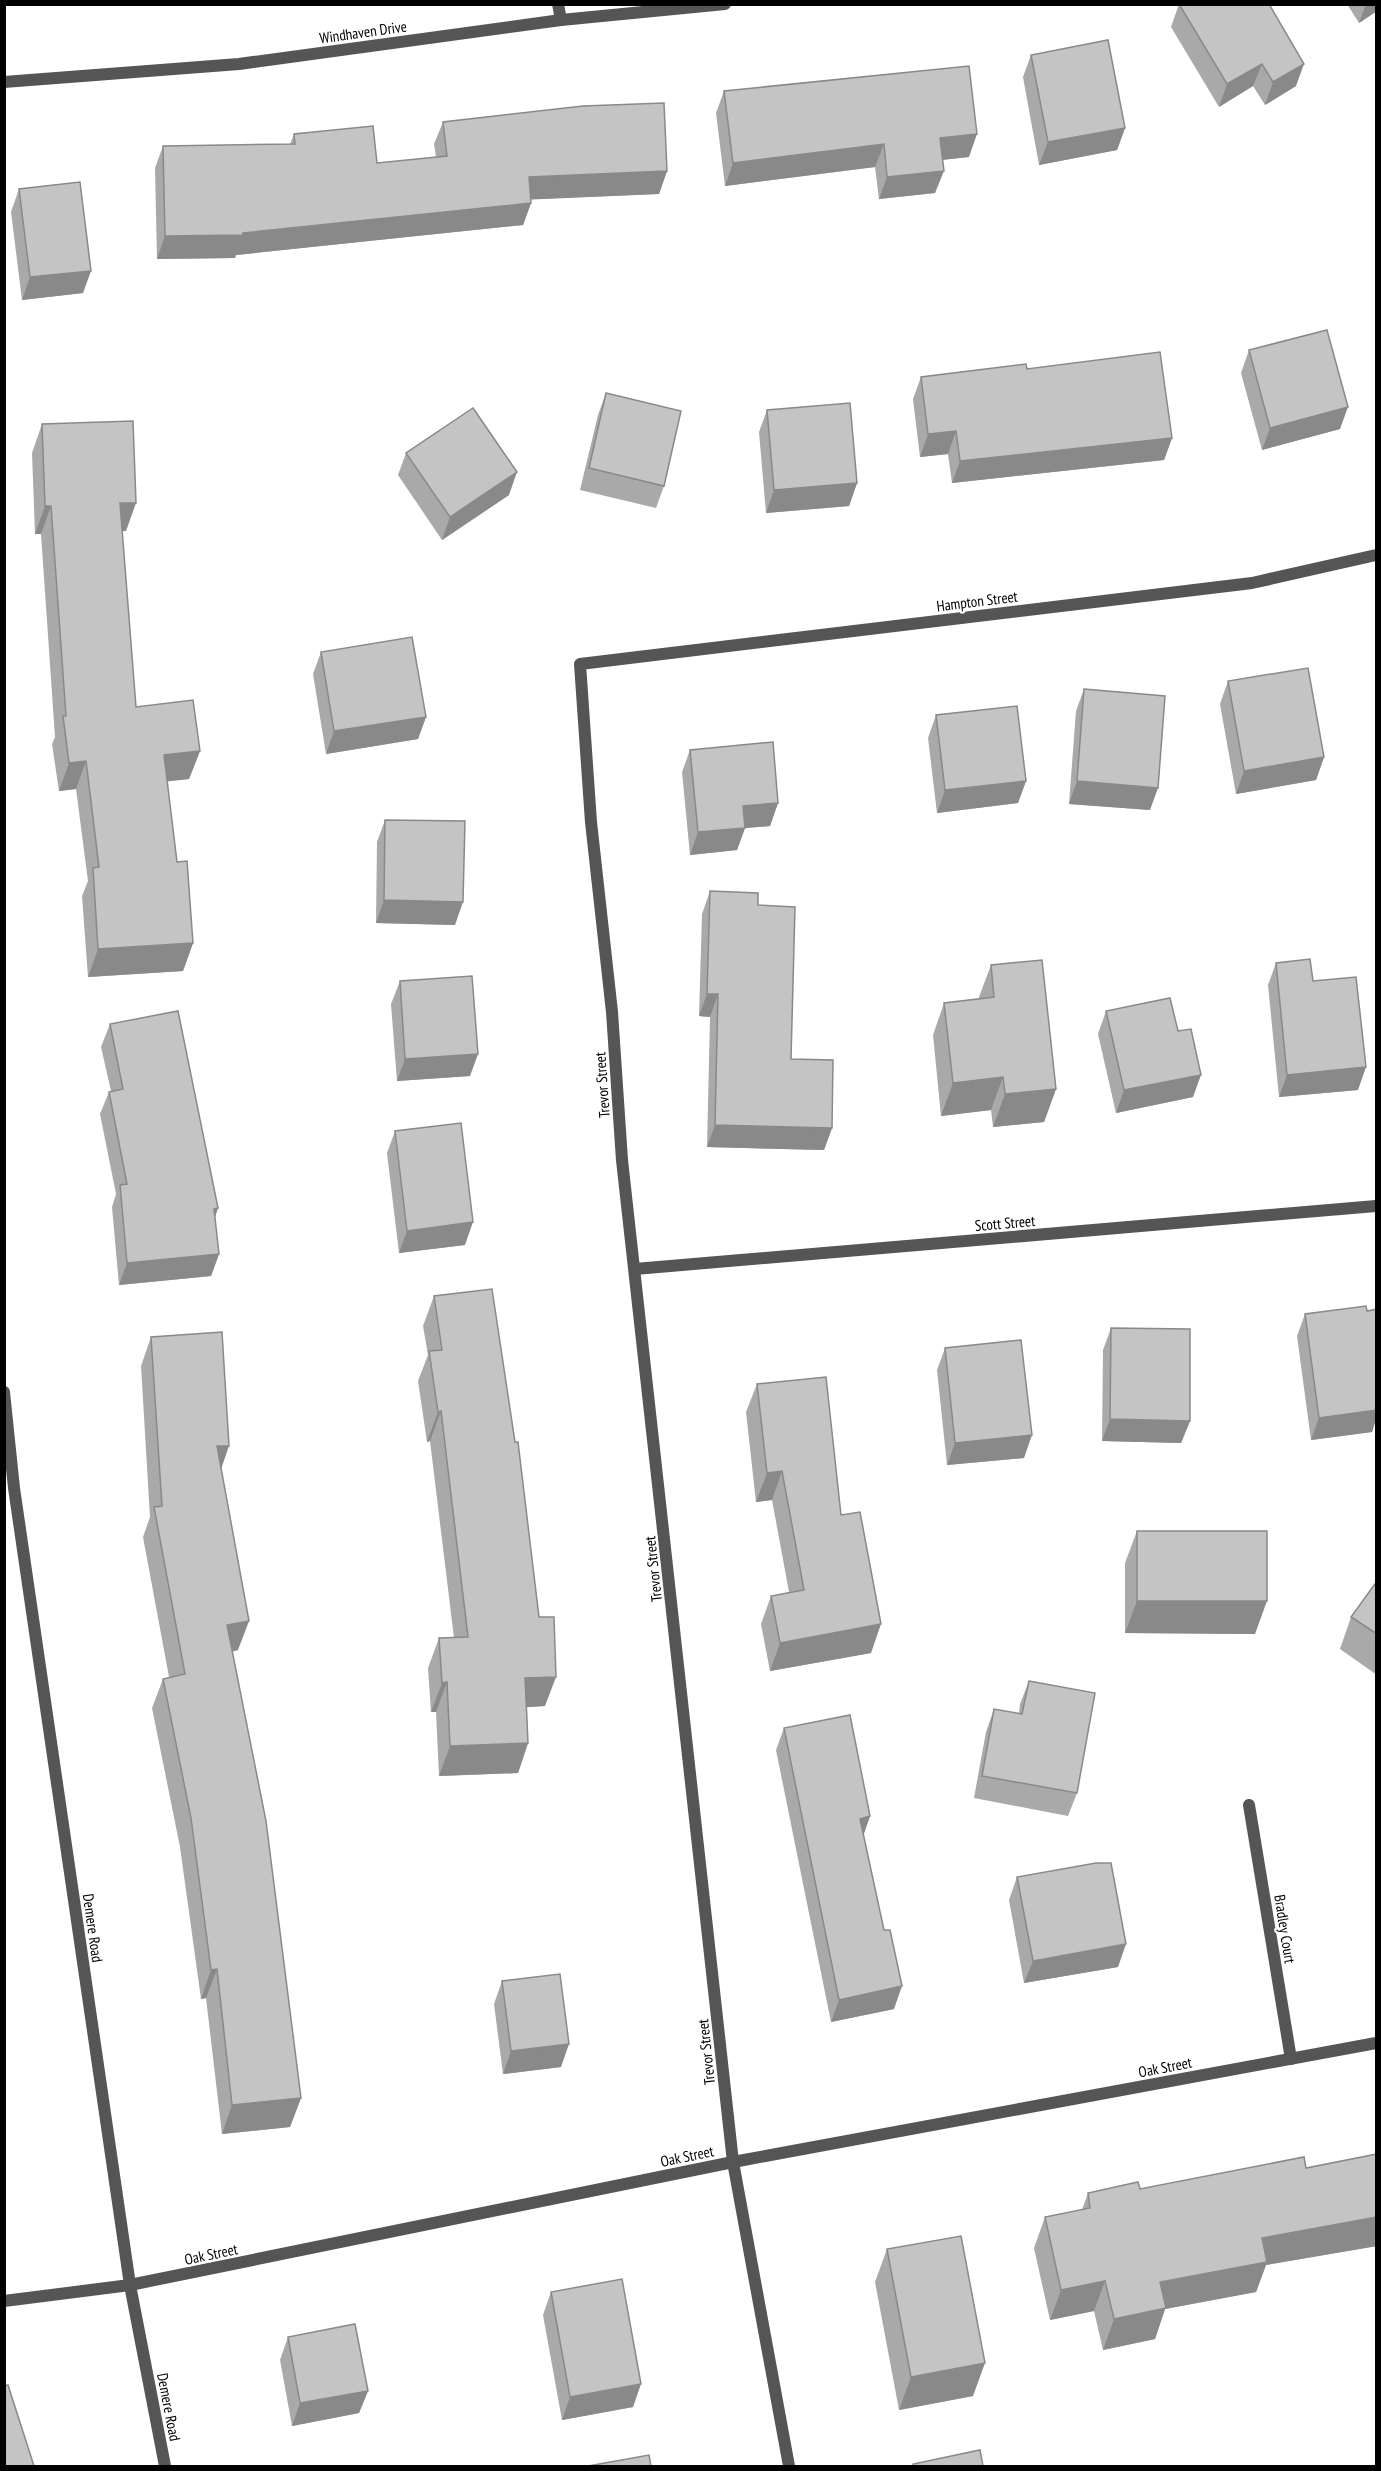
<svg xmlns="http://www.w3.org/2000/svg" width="1381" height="2471" viewBox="0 0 1381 2471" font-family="'PT Sans Narrow',sans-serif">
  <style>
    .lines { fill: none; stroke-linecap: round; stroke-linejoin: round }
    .minor { stroke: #555; stroke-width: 12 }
    .wall { fill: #a9a9a9 }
    .shaded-wall { fill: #898989 }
    .building { fill: #c4c4c4; stroke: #898989; stroke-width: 1.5 }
    .labels { text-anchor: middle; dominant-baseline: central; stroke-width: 4.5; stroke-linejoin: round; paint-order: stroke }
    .street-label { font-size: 15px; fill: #000; stroke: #fff }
  </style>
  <rect width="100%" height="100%" fill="#fff"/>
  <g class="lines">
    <g class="minor">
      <path d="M558 4 561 20"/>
      <path d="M4 82 239 64 561 20 725 4"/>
      <path d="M635 1269 1376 1206"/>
      <path d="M4 1392 14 1488 130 2285 165 2466"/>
      <path d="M1249 1805 1291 2059"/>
      <path d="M4 2301 130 2285 733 2162 1376 2043"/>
      <path d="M789 2466 733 2162 622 1160 612 1012 591 822 580 664 1252 583 1376 555"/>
    </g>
  </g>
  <g class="wall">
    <path d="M1179 4 1296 86 1265 105 1253 86 1219 107 1171 27Z"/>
    <path d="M1347 4H1377V11L1359 23Z"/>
    <path d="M1031 55 1125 128 1117 150 1039 165 1023 77Z"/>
    <path d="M724 91 969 157 942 160 935 193 879 199 875 167 725 186 716 113Z"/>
    <path d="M443 122 667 171 659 194 531 199V203L523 225 236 255 235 258 157 259 155 168 163 146 290 144 294 134 377 163 436 157 434 144Z"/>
    <path d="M19 189 83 293 22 300 11 212Z"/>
    <path d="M1249 350 1340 429 1262 450 1241 373Z"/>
    <path d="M1027 369 1172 438 1164 460 952 483 948 454 920 457 913 399 921 377Z"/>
    <path d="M606 393 664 486 656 508 580 490 598 415Z"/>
    <path d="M767 410 857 483 849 506 766 513 759 432Z"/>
    <path d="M42 424 126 531H122L136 707 200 751 189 779 167 781 177 862 193 943 183 971 88 977 82 896 88 881 76 789 59 791 52 744 55 737 41 534H35L32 453Z"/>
    <path d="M406 453 509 495 442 540 398 475Z"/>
    <path d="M321 652 426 717 418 739 326 754 313 674Z"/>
    <path d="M1228 681 1324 757 1316 780 1236 794 1220 704Z"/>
    <path d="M1084 689 1150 810 1069 804 1076 711Z"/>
    <path d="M936 715 1026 781 1018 803 937 813 928 738Z"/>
    <path d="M690 750 778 803 770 826 745 828 737 850 690 855 682 772Z"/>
    <path d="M385 820 455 925 376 923 377 842Z"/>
    <path d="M710 891 758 905 791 1059 832 1128 824 1150 707 1147 710 1017 699 1016 702 914Z"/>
    <path d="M1276 963 1313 981 1358 1090 1279 1097 1268 985Z"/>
    <path d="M991 965 1056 1089 1044 1122 993 1127 991 1110 941 1116 933 1035 944 1003 979 999V997Z"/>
    <path d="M400 981 470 1076 397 1081 391 1004Z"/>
    <path d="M1106 1011 1193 1097 1116 1113 1098 1034Z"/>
    <path d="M110 1024 218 1208 215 1217 219 1254 211 1276 119 1285 112 1207 116 1194 100 1114 109 1092 111 1091 101 1047Z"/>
    <path d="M395 1131 465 1245 399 1253 387 1153Z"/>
    <path d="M434 1296 545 1706 527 1707 528 1743 518 1773 439 1776 436 1712H431L428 1668 439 1638H454L430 1441 427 1442 418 1381 428 1355 423 1326Z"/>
    <path d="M1377 1309V1421L1375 1422 1372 1432 1311 1440 1297 1336 1305 1314 1367 1311Z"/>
    <path d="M1111 1328 1190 1421 1181 1443 1102 1441 1103 1350Z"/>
    <path d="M151 1337 221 1469 238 1650 232 1652 301 2098 290 2127 222 2134 206 1998 201 1999 180 1847 152 1708 163 1679 169 1677 143 1537 150 1517 141 1366Z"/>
    <path d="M945 1348 1024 1458 947 1465 937 1370Z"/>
    <path d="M757 1384 841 1515 871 1653 770 1671 761 1624 771 1596 789 1592 772 1500 756 1502 746 1412Z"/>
    <path d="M1137 1531 1255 1634 1125 1633V1563Z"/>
    <path d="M1377 1581V1675L1340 1649 1351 1617Z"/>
    <path d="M1029 1681 1077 1793 1068 1816 974 1798 986 1732 994 1709 1019 1714 1020 1704Z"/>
    <path d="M784 1728 870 1816 863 1836 884 1930 894 2009 831 2022 776 1750Z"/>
    <path d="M1017 1877 1118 1967 1024 1983 1009 1900Z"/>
    <path d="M502 1981 561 2067 503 2074 494 2004Z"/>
    <path d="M1377 2154V2246L1266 2265 1256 2292 1165 2309 1155 2339 1103 2350 1094 2311 1050 2320 1034 2248 1045 2217 1082 2210 1088 2193 1140 2189 1306 2168Z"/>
    <path d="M887 2249 973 2396 899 2410 875 2282Z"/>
    <path d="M551 2292 633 2407 562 2420 543 2315Z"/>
    <path d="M288 2337 368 2391 359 2413 292 2426 280 2360Z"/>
  </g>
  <g class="shaded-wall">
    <path d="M1366 4H1377V11L1359 23Z"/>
    <path d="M1262 64 1253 86 1219 107 1227 84Z"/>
    <path d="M1304 64 1296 86 1265 105 1273 82Z"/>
    <path d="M1125 128 1117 150 1039 165 1048 142Z"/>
    <path d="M977 134 969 157 931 161 940 138Z"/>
    <path d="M884 144 875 167 725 186 733 163Z"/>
    <path d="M667 171 659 194 521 200 529 177Z"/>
    <path d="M944 171 935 193 879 199 887 177Z"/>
    <path d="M531 203 523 225 236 255 235 258 157 259 165 236 243 233Z"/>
    <path d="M91 271 83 293 22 300 30 277Z"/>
    <path d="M1348 407 1340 429 1262 450 1270 428Z"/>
    <path d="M956 431 948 454 920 457 928 434Z"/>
    <path d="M1172 438 1164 460 952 483 960 461Z"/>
    <path d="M517 472 509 495 442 540 450 517Z"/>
    <path d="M857 483 849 506 766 513 774 490Z"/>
    <path d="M120 503H136L126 531 110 532Z"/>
    <path d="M45 506H51L41 534H35Z"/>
    <path d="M426 717 418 739 326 754 334 731Z"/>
    <path d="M200 751 189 779 154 783 164 755Z"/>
    <path d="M1324 757 1316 780 1236 794 1244 771Z"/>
    <path d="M86 761 76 789 59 791 69 763Z"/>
    <path d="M1026 781 1018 803 937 813 945 790Z"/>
    <path d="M1077 781 1158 788 1150 810 1069 804Z"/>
    <path d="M778 803 770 826 745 828 737 850 690 855 698 832 743 806Z"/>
    <path d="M384 900 463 902 455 925 376 923Z"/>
    <path d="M193 943 183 971 88 977 98 949Z"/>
    <path d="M707 994H718L710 1017 699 1016Z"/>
    <path d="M478 1054 470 1076 397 1081 405 1059Z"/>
    <path d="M1366 1067 1358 1090 1279 1097 1287 1075Z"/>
    <path d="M1201 1075 1193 1097 1116 1113 1124 1090Z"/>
    <path d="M1003 1077 991 1110 941 1116 953 1083Z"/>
    <path d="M1056 1089 1044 1122 993 1127 1005 1094Z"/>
    <path d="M715 1125 832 1128 824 1150 707 1147Z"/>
    <path d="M218 1208 210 1231 214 1209Z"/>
    <path d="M473 1222 465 1245 399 1253 407 1231Z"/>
    <path d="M219 1254 211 1276 119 1285 127 1263Z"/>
    <path d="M1377 1405V1421L1375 1422 1372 1432 1311 1440 1319 1418Z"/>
    <path d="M441 1411 430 1441 427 1442 438 1412Z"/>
    <path d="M1110 1419 1190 1421 1181 1443 1102 1441Z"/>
    <path d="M1032 1435 1024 1458 947 1465 955 1443Z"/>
    <path d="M217 1446H229L219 1475Z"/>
    <path d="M782 1471 772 1500 756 1502 767 1473Z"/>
    <path d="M1137 1601H1267L1255 1634 1125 1633Z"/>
    <path d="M249 1621 238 1650 216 1654 227 1625Z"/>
    <path d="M881 1624 871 1653 770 1671 780 1643Z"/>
    <path d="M556 1677 545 1706 514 1708 525 1678Z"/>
    <path d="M447 1682 436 1712H431L442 1683Z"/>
    <path d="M528 1743 518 1773 439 1776 450 1746Z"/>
    <path d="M870 1816 862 1839 860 1819Z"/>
    <path d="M1126 1944 1118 1967 1024 1983 1033 1961Z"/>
    <path d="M217 1969 206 1998 201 1999 211 1970Z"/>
    <path d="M902 1986 894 2009 831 2022 839 2000Z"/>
    <path d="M569 2044 561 2067 503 2074 511 2051Z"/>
    <path d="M301 2098 290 2127 222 2134 232 2105Z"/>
    <path d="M1377 2217V2246L1266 2265 1256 2292 1165 2309 1155 2339 1103 2350 1114 2319 1160 2282 1262 2238Z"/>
    <path d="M1105 2281 1094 2311 1050 2320 1061 2290Z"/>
    <path d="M985 2363 973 2396 899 2410 911 2377Z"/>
    <path d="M641 2384 633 2407 562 2420 570 2397Z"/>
    <path d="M368 2391 359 2413 292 2426 300 2403Z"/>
  </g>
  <g class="building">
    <path d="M1179 4H1269L1304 64 1273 82 1262 64 1227 84Z"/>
    <path d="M1108 40 1125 128 1048 142 1031 55Z"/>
    <path d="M969 66 977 134 940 138 944 171 887 177 884 144 733 163 724 91Z"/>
    <path d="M664 103 667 171 529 177 531 203 243 233V235L165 236 163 146 295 144 294 134 373 126 377 163 447 156 443 122 583 106Z"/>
    <path d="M80 182 91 271 30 277 19 189Z"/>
    <path d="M1327 330 1348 407 1270 428 1249 350Z"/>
    <path d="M1160 352 1172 438 960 461 956 431 928 434 921 377 1026 364 1027 369Z"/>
    <path d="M606 393 681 411 664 486 589 468Z"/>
    <path d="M850 403 857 483 774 490 767 410Z"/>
    <path d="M473 408 517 472 450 517 406 453Z"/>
    <path d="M133 421 136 503H120L136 707 193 700 200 751 164 755 177 862 187 861 193 943 98 949 93 868 99 867 86 761 69 763 63 716H66L51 506H45L42 424Z"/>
    <path d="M412 637 426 717 334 731 321 652Z"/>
    <path d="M1308 668 1324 757 1244 771 1228 681Z"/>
    <path d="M1084 689 1165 696 1158 788 1077 781Z"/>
    <path d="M1017 706 1026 781 945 790 936 715Z"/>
    <path d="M773 742 778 803 743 806 745 828 698 832 690 750Z"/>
    <path d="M385 820 465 821 463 902 384 900Z"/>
    <path d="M710 891 758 893V905L795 907 791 1059 833 1060 832 1128 715 1125 718 994H707Z"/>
    <path d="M1310 959 1313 981 1356 977 1366 1067 1287 1075 1276 963Z"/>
    <path d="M1042 960 1056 1089 1005 1094 1003 1077 953 1083 944 1003 994 997 991 965Z"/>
    <path d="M472 976 478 1054 405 1059 400 981Z"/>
    <path d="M1170 998 1178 1031 1191 1029 1201 1075 1124 1090 1106 1011Z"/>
    <path d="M178 1011 218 1208 214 1209 219 1254 127 1263 120 1185 127 1184 109 1092 123 1089 110 1024Z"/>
    <path d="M461 1123 473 1222 407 1231 395 1131Z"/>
    <path d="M492 1289 515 1442H518L539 1617H554L556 1677 525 1678 528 1743 450 1746 447 1682 442 1683 439 1638 468 1637 441 1411 438 1412 429 1351 442 1350 434 1296Z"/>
    <path d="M1366 1306 1367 1311 1377 1309V1410L1319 1418 1305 1314Z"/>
    <path d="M1111 1328 1190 1329V1421L1110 1419Z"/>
    <path d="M222 1332 229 1446H217L249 1621 227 1625 266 1821 301 2098 232 2105 217 1969 211 1970 191 1818 163 1679 185 1674 154 1507 162 1506 151 1337Z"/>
    <path d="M1021 1340 1032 1435 955 1443 945 1348Z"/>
    <path d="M826 1377 841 1515 860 1512 881 1624 780 1643 771 1596 804 1590 782 1471 767 1473 757 1384Z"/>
    <rect x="1137" y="1531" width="130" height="70"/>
    <path d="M1377 1581V1634L1351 1617Z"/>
    <path d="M1029 1681 1095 1693 1077 1793 982 1776 994 1709 1022 1714Z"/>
    <path d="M850 1715 870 1816 860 1819 884 1930H890L902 1986 839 2000 784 1728Z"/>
    <path d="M1096 1863H1111L1126 1944 1033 1961 1017 1877Z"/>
    <path d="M560 1974 569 2044 511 2051 502 1981Z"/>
    <path d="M1377 2154V2217L1262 2238 1267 2262 1160 2282 1166 2308 1114 2319 1105 2281 1061 2290 1045 2217 1090 2208 1088 2193 1138 2182 1140 2189 1304 2157 1306 2168Z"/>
    <path d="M961 2236 985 2363 911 2377 887 2249Z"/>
    <path d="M622 2279 641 2384 570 2397 551 2292Z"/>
    <path d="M355 2324 368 2391 300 2403 288 2337Z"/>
    <path d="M8 2385 34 2466H4V2386Z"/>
    <path d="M980 2450 983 2466H913V2464Z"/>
    <path d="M649 2455 651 2466H588Z"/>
  </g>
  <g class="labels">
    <g class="street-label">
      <text transform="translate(363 32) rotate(-8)">Windhaven Drive</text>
      <text transform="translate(977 601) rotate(-7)">Hampton Street</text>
      <text transform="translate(602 1085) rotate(-94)">Trevor Street</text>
      <text transform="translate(1005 1223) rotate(-5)">Scott Street</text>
      <text transform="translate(653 1569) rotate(-96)">Trevor Street</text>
      <text transform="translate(93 1928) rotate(82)">Demere Road</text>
      <text transform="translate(1285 1929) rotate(81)">Bradley Court</text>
      <text transform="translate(706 2052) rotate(-96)">Trevor Street</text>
      <text transform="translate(1165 2067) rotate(-11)">Oak Street</text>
      <text transform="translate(687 2156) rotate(-12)">Oak Street</text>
      <text transform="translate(211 2254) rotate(-12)">Oak Street</text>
      <text transform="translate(169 2407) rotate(79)">Demere Road</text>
    </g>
  </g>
  <rect width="1381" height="2471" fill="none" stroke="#000000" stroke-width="12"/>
</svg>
